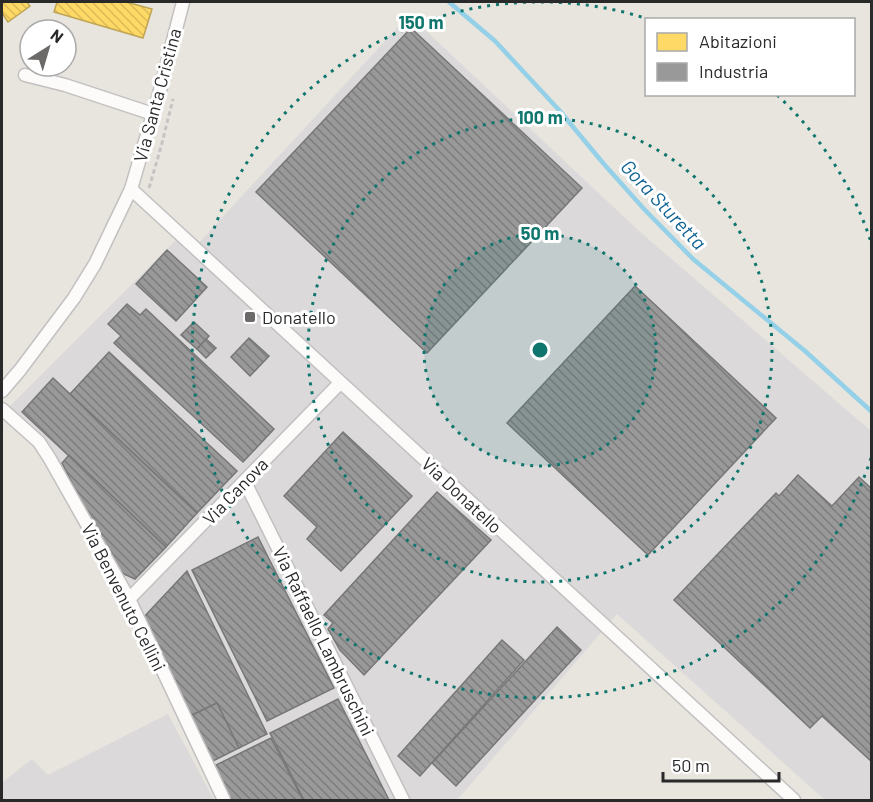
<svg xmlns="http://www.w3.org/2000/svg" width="873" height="802" viewBox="0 0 873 802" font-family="Barlow,sans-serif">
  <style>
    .industrial { fill: #dbd9da }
    .homes { fill: url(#homes-back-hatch); stroke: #bfa454; stroke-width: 1.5 }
    .industry { fill: url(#industry-back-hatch); stroke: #777; stroke-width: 1.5 }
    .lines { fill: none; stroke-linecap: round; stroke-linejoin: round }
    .stream { stroke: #94d0e7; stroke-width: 4.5 }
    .minor-casing { stroke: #c2c0c0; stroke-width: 15 }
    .path { stroke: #c4c4c3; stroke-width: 3; stroke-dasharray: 4.5 3; stroke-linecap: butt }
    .minor { stroke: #fcfbfa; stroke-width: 12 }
    .ring { fill: none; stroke: #0f766e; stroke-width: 3; stroke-dasharray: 3 6 }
    .poi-dot { fill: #6c6a68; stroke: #fff; stroke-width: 2 }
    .labels { text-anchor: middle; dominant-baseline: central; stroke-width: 6; stroke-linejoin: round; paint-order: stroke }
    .street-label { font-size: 18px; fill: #292929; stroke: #fff }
    .poi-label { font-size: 18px; fill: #292929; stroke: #fff; text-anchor: start }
    .water-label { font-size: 20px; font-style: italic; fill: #106596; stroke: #fff }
    .centre { fill: #0f766e; stroke: #fff; stroke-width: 3 }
    .ring-label { font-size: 18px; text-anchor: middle; font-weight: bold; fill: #0f766e; stroke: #fff; stroke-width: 6; stroke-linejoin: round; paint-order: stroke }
  </style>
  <defs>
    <pattern id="homes-back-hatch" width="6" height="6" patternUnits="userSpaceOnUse" patternTransform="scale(1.5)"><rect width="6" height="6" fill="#ffd966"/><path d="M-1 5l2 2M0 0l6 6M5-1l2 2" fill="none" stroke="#dbba58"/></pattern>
    <pattern id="industry-back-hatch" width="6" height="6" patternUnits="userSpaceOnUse" patternTransform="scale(1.5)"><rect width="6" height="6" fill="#999"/><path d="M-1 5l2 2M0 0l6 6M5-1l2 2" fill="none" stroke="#7d7d7d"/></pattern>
  </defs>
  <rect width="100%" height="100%" fill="#e8e4de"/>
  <g class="industrial">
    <path d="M409 15 639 231 871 431V800H825L617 614 457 800H220L39 443 4 412 181 235 195 247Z"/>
    <path d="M168 714 214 800H2V783L32 759 48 775Z"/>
  </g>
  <g class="homes">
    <path d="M2 2H27L30 6 8 22 2 13Z"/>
    <path d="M57 2H126L152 9 143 38 54 12Z"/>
  </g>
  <g class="industry">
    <path d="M411 28 582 188 427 353 256 192Z"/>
    <path d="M167 250 207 287 176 321 136 284Z"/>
    <path d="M635 286 776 418 648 555 507 423Z"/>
    <path d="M127 304 140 315 146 309 274 429 243 462 114 343 121 336 108 324Z"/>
    <path d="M194 322 209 336 197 349 181 335Z"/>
    <path d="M249 338 269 356 250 376 231 357Z"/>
    <path d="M206 339 216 348 206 358 197 349Z"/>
    <path d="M109 352 237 471 197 513 70 394Z"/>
    <path d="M53 378 197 513 166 547 22 412Z"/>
    <path d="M343 432 412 496 341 571 307 539 317 527 284 496Z"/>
    <path d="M69 455 166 547 135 579 115 570 62 463Z"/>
    <path d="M798 475 832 506 859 477 872 489V762L822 716 810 728 674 600 776 493 779 496Z"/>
    <path d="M437 492 491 540 364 675 340 650 328 629 333 623 324 615Z"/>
    <path d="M258 537 334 688 267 721 192 570Z"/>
    <path d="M187 571 267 734 239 748 217 703 190 716 143 618Z"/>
    <path d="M557 627 581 650 456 786 432 763Z"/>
    <path d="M502 640 524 660 420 776 398 756Z"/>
    <path d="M338 699 389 800H304L270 733Z"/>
    <path d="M217 703 239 748 211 762 190 716Z"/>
    <path d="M271 738 303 800H228L212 767Z"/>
  </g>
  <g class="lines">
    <path class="stream" d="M449 2 495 41 559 110 603 163 644 209 693 259 805 351 872 412"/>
    <defs>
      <g id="minor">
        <path d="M25 75 65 85 153 114"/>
        <path d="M131 189 794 800"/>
        <path d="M2 391 20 370 74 298 95 264 131 189 161 87 183 2"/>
        <path d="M2 409 39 442 50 459 129 599 224 800"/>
        <path d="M245 482 403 800"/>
        <path d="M129 599 340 383"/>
      </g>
    </defs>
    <use href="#minor" class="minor-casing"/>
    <path class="path" d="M149 188 161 147 173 99"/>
    <use href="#minor" class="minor"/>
  </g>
  <circle cx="540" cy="350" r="116" fill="#0f766e" fill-opacity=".12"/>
  <g class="ring">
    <circle cx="540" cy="350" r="116"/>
    <circle cx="540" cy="350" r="232"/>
    <path d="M871 458A348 348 0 1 1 648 19M777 95A348 348 0 0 1 871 242"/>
  </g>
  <rect class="poi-dot" x="244" y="311" width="12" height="12" rx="3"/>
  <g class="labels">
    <g class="street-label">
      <text transform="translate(157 95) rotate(-75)">Via Santa Cristina</text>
      <text transform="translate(235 491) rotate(-46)">Via Canova</text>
      <text transform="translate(462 495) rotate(43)">Via Donatello</text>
      <text transform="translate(124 597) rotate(63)">Via Benvenuto Cellini</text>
      <text transform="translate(324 641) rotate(64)">Via Raffaello Lambruschini</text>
    </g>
    <g class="poi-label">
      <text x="262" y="317">Donatello</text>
    </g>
    <g class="water-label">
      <text transform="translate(664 204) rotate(47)">Gora Sturetta</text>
    </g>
  </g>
  <circle cx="540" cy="350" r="9" class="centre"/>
  <g class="ring-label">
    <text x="421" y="29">150 m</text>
    <text x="540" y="124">100 m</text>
    <text x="540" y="240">50 m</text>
  </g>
  <rect width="873" height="802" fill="none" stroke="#292929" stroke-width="6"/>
  <rect x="645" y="18" width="210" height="78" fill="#ffffff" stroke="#a9a9a9" stroke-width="1.5"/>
  <rect x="657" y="33" width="30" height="18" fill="#ffd966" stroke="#a9a9a9" stroke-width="1.5"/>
  <text x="699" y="48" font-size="18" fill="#292929">Abitazioni</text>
  <rect x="657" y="63" width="30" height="18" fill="#999999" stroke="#a9a9a9" stroke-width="1.5"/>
  <text x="699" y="78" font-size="18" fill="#292929">Industria</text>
  <g transform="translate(48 48) rotate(37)"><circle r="28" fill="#ffffff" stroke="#a9a9a9" stroke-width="1.5"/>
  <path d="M0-4.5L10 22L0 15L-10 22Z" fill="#6c6a68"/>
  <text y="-9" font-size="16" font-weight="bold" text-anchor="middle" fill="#292929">N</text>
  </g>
  <path d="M663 772v9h116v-9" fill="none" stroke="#292929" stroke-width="3"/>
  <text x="672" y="772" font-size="18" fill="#292929" stroke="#ffffff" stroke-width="4.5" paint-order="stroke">50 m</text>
</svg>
